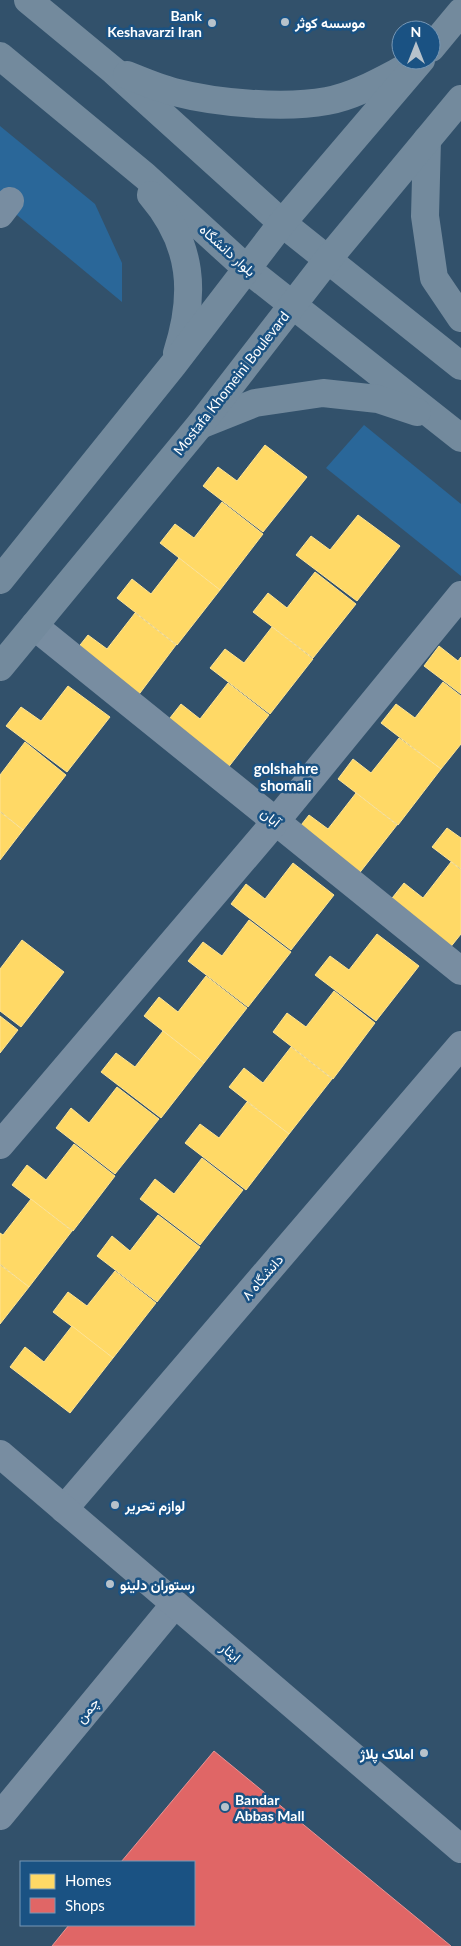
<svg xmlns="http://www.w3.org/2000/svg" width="461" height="1946" viewBox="0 0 461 1946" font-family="Lato,Vazirmatn,sans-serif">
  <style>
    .green { fill: #2a6799 }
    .homes { fill: #ffd966; stroke: #ffe494 }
    .shops { fill: #e06666; stroke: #e99494 }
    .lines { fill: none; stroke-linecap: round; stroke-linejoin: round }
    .minor { stroke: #788da1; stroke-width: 28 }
    .tertiary { stroke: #788da1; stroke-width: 28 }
    .secondary { stroke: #738a9d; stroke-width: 28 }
    .poi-dot { fill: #b7c2cb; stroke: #1a5283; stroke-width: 2 }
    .labels { text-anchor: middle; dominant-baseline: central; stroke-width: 5; stroke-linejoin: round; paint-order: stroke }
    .poi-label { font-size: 14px; font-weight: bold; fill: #fff; stroke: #1a5283; text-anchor: start }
    .street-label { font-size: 14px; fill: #fff; stroke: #1a5283 }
    .neighbourhood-label { font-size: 15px; font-weight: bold; fill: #fff; stroke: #1a5283 }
  </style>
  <rect width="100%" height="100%" fill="#32516b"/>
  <g class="green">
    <path d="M0 126 95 204 122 263V302L0 201Z"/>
    <path d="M364 425 461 504V576L326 468Z"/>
  </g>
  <g class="homes">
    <path d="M265 445 307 477 263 532 203 486 218 467 237 481Z"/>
    <path d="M222 502 263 534 220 590 160 543 175 524 194 538Z"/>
    <path d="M358 515 400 546 357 601 296 555 311 536 330 550Z"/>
    <path d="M179 558 220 590 177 645 117 598 132 579 151 594Z"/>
    <path d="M315 572 356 604 313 658 253 612 268 593 287 608Z"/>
    <path d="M135 613 176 645 134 701 73 654 88 635 107 649Z"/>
    <path d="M272 627 313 659 270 714 210 668 225 649 244 663Z"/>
    <path d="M439 646 458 661 461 657V694L424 666Z"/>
    <path d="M443 682 461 696V744L441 769 381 723 396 704 415 718Z"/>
    <path d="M228 683 269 715 227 769 166 723 181 704 200 719Z"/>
    <path d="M68 686 110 717 67 772 6 726 21 707 41 721Z"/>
    <path d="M399 738 441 769 398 825 338 779 353 759 371 773Z"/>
    <path d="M25 742 66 775 23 830 0 811V775Z"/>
    <path d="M356 793 397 825 354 880 294 834 309 815 328 829Z"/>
    <path d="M0 812 23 830 0 860Z"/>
    <path d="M447 828 461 838V869L432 847Z"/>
    <path d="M451 862 461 870V934L449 949 389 902 404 883 423 898Z"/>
    <path d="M293 863 334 895 291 950 231 904 246 884 265 899Z"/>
    <path d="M249 920 291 952 248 1007 188 961 203 942 222 956Z"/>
    <path d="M377 934 419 966 376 1021 315 975 330 956 349 970Z"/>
    <path d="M22 940 64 972 21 1027 0 1011V969Z"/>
    <path d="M206 976 247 1008 204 1063 144 1016 159 997 178 1012Z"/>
    <path d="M334 991 375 1023 333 1079 273 1032 287 1013 306 1027Z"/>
    <path d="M0 1016 18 1030 0 1053Z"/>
    <path d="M163 1031 204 1063 161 1118 101 1072 116 1053 135 1067Z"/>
    <path d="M291 1047 332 1079 289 1134 229 1087 244 1068 263 1083Z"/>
    <path d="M117 1087 159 1119 115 1174 56 1128 71 1108 89 1123Z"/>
    <path d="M247 1102 289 1134 246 1190 185 1143 200 1124 219 1138Z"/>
    <path d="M74 1144 115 1176 73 1231 12 1185 27 1165 46 1180Z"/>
    <path d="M202 1158 243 1190 200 1245 140 1199 155 1179 174 1194Z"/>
    <path d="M31 1199 72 1231 29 1287 0 1264V1233L3 1235Z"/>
    <path d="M158 1215 200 1247 157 1302 97 1256 112 1236 130 1251Z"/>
    <path d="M0 1265 29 1287 0 1324Z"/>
    <path d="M115 1271 156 1303 113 1358 53 1312 68 1292 87 1306Z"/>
    <path d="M72 1326 113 1358 70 1413 10 1367 25 1347 44 1362Z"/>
  </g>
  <path class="shops" d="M214 1751 451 1946H52L69 1925H194V1862H121Z"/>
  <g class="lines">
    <g class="minor">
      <path d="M0 214 10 201"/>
      <path d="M34 626 461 971"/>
      <path d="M0 1145 276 821 461 595"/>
      <path d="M64 1509 461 1045"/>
      <path d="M0 1816 175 1604"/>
    </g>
    <path class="tertiary" d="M0 1454 461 1849"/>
    <g class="secondary">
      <path d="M28 0 114 71 282 223 461 366"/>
      <path d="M431 48 461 12"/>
      <path d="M0 56 145 176 247 269 461 438"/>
      <path d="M127 75C142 81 158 88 174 92 216 103 284 109 327 101 355 96 382 80 407 67"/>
      <path d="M427 140 425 216 434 278 461 318"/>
      <path d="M151 195C193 244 196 294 177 353"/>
      <path d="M200 425 255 403 323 393 378 399 417 412"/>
      <path d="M0 580 173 365 282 223 421 60"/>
      <path d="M0 667 199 426 329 258 461 99"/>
    </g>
  </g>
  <g class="poi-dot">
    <circle cx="285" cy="22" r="5"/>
    <circle cx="212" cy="23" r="5"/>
    <circle cx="115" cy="1505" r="5"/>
    <circle cx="110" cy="1584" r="5"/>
    <circle cx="424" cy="1753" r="5"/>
    <circle cx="225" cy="1807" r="5"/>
  </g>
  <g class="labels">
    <g class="poi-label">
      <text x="202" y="15" text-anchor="end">Bank<tspan x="202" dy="16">Keshavarzi Iran</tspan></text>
      <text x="295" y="22">موسسه کوثر</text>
      <text x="125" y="1505">لوازم تحریر</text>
      <text x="120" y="1584">رستوران دلینو</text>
      <text x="414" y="1753" text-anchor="end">املاک پلاژ</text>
      <text x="235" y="1799">Bandar<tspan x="235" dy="16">Abbas Mall</tspan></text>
    </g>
    <g class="street-label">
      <text transform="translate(228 250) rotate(42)">بلوار دانشگاه</text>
      <text transform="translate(231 383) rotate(-52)">Mostafa Khomeini Boulevard</text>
      <text transform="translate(271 817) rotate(39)">آبان</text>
      <text transform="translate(262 1277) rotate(-49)">دانشگاه ۸</text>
      <text transform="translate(231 1652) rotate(41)">ایثار</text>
      <text transform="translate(87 1710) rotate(-51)">چمن</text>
    </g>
    <g class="neighbourhood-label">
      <text x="286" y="768">golshahre<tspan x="286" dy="17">shomali</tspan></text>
    </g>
  </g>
  <rect x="20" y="1861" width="175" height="65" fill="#1a5283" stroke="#7697b5"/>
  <rect x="30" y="1874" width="25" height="15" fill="#ffd966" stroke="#7697b5"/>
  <text x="65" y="1886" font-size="15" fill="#ffffff">Homes</text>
  <rect x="30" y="1898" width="25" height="15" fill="#e06666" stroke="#7697b5"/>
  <text x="65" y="1911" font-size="15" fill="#ffffff">Shops</text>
  <g transform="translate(416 45)"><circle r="24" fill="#1a5283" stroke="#7697b5"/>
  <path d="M0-4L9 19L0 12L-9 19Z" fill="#b7c2cb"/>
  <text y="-8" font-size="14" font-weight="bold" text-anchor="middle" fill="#ffffff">N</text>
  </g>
</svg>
